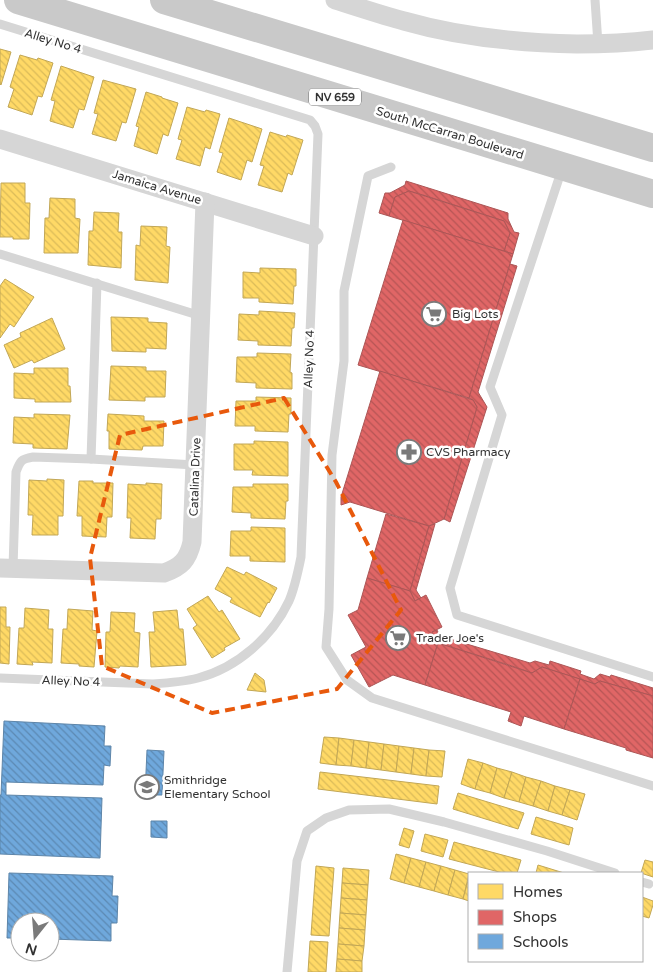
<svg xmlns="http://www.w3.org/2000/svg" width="653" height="972" viewBox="0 0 653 972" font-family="'Varela Round',sans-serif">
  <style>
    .homes { fill: url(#homes-back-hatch); stroke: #c2a756 }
    .shops { fill: url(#shops-back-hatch); stroke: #ac5656 }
    .schools { fill: url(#schools-back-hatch); stroke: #5d85a9 }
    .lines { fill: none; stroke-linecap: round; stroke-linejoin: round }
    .service { stroke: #d6d6d6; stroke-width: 9 }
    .minor { stroke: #d6d6d6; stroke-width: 19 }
    .primary { stroke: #c9c9c9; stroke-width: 28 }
    .marked { fill: none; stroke: #e8590c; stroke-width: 4; stroke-dasharray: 10 6; stroke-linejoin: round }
    .labels { text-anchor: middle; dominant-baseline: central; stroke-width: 5; stroke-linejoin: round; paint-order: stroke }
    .shield { fill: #fff; stroke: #707070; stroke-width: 1 }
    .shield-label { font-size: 11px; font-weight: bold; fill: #323232 }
    .street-label { font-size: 12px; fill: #323232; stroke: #fff }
    .poi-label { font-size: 12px; fill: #323232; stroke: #fff; text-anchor: start }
  </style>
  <defs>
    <pattern id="homes-back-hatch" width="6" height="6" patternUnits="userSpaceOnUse" patternTransform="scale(1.25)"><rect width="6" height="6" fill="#ffd966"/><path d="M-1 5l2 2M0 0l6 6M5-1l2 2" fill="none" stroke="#dbbb59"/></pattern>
    <pattern id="shops-back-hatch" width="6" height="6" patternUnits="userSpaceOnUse" patternTransform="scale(1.25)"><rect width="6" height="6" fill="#e06666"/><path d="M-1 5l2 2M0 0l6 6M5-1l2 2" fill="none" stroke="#b65555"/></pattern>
    <pattern id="schools-back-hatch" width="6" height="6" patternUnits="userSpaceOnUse" patternTransform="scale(1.25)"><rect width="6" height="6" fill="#6fa8dc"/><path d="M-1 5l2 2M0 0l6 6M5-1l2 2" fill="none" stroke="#5c89b3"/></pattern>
  </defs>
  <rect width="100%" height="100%" fill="#fff"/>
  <g class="homes">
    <path d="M0 49 11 52 1 85 0 84Z"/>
    <path d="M20 55 37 60 38 58 53 63 42 97 38 96 32 115 8 107 14 89 10 87Z"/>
    <path d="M61 66 94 77 84 110 79 109 73 128 50 121 55 101 51 100Z"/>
    <path d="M103 80 136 89 126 123 122 122 116 141 92 134 98 114 94 113Z"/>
    <path d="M146 92 162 97V98L178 103 168 136 163 134 157 154 134 146 139 127 136 126Z"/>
    <path d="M187 107 205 112 206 110 220 114 210 149 205 147 200 166 176 159 182 140 178 139Z"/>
    <path d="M229 118 262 129 252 162 247 160 241 180 217 172 223 153 219 152Z"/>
    <path d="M270 132 286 137 287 135 303 140 292 175 288 173 282 192 258 185 264 166 260 165Z"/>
    <path d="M1 183H25V203H30L29 239H13V237H0Z"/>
    <path d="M50 198 75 199V218L80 219 78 253H44L45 218H49Z"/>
    <path d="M94 212 119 213 118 232H122L121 268 88 265 89 231H93Z"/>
    <path d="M141 226 167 227 166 246 170 247 168 283 135 280 136 245 140 246Z"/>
    <path d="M260 268 296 269V286H294L293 304 259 302V298H243V272L260 273Z"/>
    <path d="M5 279 34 297 14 327 10 324 0 338V286Z"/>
    <path d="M259 311 295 313 294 328H292L291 346 258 345V341L238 340 239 314 259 315Z"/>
    <path d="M111 317 148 318V322L167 323 166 349 146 348V352L112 351Z"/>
    <path d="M52 318 65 349 34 363 32 360 14 368 4 345 21 337 20 333Z"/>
    <path d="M257 353 291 354 290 372 292 373V389L256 388V383L236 382 237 357H257Z"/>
    <path d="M111 366 146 367V371H166L165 397H145V401L109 400Z"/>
    <path d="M34 368H68V386H70L71 402H35V399L14 398V373L34 374Z"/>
    <path d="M256 397 291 398V414H289L288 432 255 431V426H235L236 401H256Z"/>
    <path d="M34 414 70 415 67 449 33 448V444L13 443 14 417 34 418Z"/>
    <path d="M108 414 144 416V421H164L163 446H143L142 450 109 449V431H107Z"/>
    <path d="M254 441 288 442V476L252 475 253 470H234V444H254Z"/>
    <path d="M47 479 64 480 63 516H58V535H32L33 515H28L29 480 47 481Z"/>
    <path d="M79 481H93V483H113L112 517H107L106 537 82 536V516H77Z"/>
    <path d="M146 483 162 484 161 519H156L155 539 130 538 131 518H127L128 484 146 485Z"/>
    <path d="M253 484H288V501H286L285 519 251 518V513L232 512 233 487H253Z"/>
    <path d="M251 527 285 528V562L250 561V556H230L231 531H251Z"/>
    <path d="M227 567 244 575 246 572 277 588 269 603 268 602 260 617 230 602 232 598 215 589Z"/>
    <path d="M208 596 219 612 222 610 240 639 224 648 225 650 212 658 193 628 197 625 187 609Z"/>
    <path d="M0 607H6V627H10L9 664 0 663Z"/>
    <path d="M25 608 49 610 48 629H53L52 663 32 662 33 665 17 664 19 628H24Z"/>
    <path d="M68 609 93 611 92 630 97 631 94 667 79 666V664L61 663 63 629H67Z"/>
    <path d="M177 610 179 629H183L186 665 151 667 149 632H155L153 612Z"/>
    <path d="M111 612 135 613 134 632 140 633 138 667 120 666 119 668 105 667 106 632H110Z"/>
    <path d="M255 673 264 680 266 692 247 690Z"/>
    <path d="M324 737 339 738 336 765 320 763Z"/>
    <path d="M339 738 354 740 351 766 336 765Z"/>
    <path d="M354 740 369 742 366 768 351 766Z"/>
    <path d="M369 742 384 744 381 770 366 768Z"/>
    <path d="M384 744 399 746 396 772 381 770Z"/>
    <path d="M399 746 414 748 411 774 396 772Z"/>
    <path d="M414 748 429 750 426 776 411 774Z"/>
    <path d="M429 750 445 751 442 777 426 776Z"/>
    <path d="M468 759 483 763 475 789 461 784Z"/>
    <path d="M483 763 497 768 490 793 475 789Z"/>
    <path d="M497 768 512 772 504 798 490 793Z"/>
    <path d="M320 772 439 786 437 804 318 789Z"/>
    <path d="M512 772 526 777 519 802 504 798Z"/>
    <path d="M526 777 541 781 533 806 519 802Z"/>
    <path d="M541 781 555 786 548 811 533 806Z"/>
    <path d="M555 786 570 790 562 815 548 811Z"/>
    <path d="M570 790 585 794 577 820 562 815Z"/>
    <path d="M458 793 524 813 518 829 453 809Z"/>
    <path d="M536 817 573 828 569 845 531 834Z"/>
    <path d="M404 828 414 831 409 848 399 845Z"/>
    <path d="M425 834 448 840 443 857 421 851Z"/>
    <path d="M454 842 521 860 517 873H503L449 859Z"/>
    <path d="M396 854 411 858 404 883 390 879Z"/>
    <path d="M411 858 426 862 419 887 404 883Z"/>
    <path d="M645 860 653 862V877L641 873Z"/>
    <path d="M426 862 441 866 434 891 419 887Z"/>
    <path d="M538 865 564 873H536Z"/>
    <path d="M316 866 334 868 329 936 311 935Z"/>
    <path d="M441 866 455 870 448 895 434 891Z"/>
    <path d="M343 868 369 870 368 885 342 883Z"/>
    <path d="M455 870 469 874 463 899 448 895Z"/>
    <path d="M469 877V901L463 899Z"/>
    <path d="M342 883 368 885 367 900 341 898Z"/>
    <path d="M642 897 653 901V905L649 918 642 916Z"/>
    <path d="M341 898 367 900 366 915 340 913Z"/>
    <path d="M340 913 366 915 365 930 339 928Z"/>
    <path d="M339 928 365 930 364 946 338 944Z"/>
    <path d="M310 941 328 942 326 972H308Z"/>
    <path d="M338 944 364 946 362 961 337 959Z"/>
    <path d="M337 959 362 961V972H336Z"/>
  </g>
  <g class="shops">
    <path d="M406 181 508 213V219L514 232 519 233 513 254 504 251 510 233 504 221 423 195 409 191 395 197 389 216 379 213 385 193H390L405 185Z"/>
    <path d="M409 191 504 221 510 233 504 251 389 216 395 197Z"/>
    <path d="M403 220 513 254 469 398 358 365Z"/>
    <path d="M510 264 517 266 478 392 487 407 450 522 444 519 477 407 473 400 469 398Z"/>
    <path d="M380 371 473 400 477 407 444 519 429 526 350 502 341 505V497Z"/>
    <path d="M386 514 429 526 410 591 367 578Z"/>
    <path d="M435 524 416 590 421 598 415 601 410 591 429 526Z"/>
    <path d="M367 578 410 591 415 601 426 595 442 627 432 632 438 643 425 685 393 675 369 687 351 655 366 647 348 615 358 610Z"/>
    <path d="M437 630 440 636 530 663 535 661 549 665 550 661 581 671 580 674 594 679 600 674 610 677 611 675 653 688V696L600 681 595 684 542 667 532 673 509 665 438 643 432 632Z"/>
    <path d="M438 643 532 673 542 667 580 679 564 729 524 716 521 726 508 721 511 712 425 685Z"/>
    <path d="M580 679 595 684 600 681 653 696V758L626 750V748L564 729Z"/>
  </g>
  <g class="schools">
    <path d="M4 721 105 726 104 746H111L110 766 104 765 103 785 6 782V795L102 798 100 858 0 854V795H1Z"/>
    <path d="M147 750 164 751 162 795H145Z"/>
    <path d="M151 821H167V838L151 837Z"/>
    <path d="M9 873 113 876 112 896H118L117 923H111V941L50 939V922H20V938H7Z"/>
  </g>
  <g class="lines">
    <g class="service">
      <path d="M595 0 598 44"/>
      <path d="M0 24 310 120 315 126 318 134 301 557C298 572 295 587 289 601 272 637 237 668 198 678 183 682 168 683 153 684L0 678"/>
      <path d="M391 167 368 176 344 291V361L332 455 329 609 326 647 347 680 372 698 653 786"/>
      <path d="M562 169 490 387 502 415 450 588 457 615 653 677"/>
      <path d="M0 254 201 316"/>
      <path d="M91 459 97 283"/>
      <path d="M13 568 16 472C20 461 21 459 33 457L91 459 195 465"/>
      <path d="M642 882 649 884"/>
      <path d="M287 972 297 861 307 831 326 818 349 810 389 809 444 822 547 851 615 873"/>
    </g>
    <g class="minor">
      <path d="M335 0C358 7 381 15 404 21 460 37 519 43 577 44 602 44 628 43 653 40"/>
      <path d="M0 139 314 236"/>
      <path d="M0 568 164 573C181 567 188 560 192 542L205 202"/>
    </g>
    <g class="primary">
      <path d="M18 0 653 194"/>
      <path d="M164 0 653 148"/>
    </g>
  </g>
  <path class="marked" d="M284 398 336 482 401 610 337 689 212 713 102 666 90 558 120 435Z"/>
  <defs>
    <symbol id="supermarket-ring" viewBox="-11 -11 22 22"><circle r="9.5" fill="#fff" stroke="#7a7a7a" stroke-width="1.5"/><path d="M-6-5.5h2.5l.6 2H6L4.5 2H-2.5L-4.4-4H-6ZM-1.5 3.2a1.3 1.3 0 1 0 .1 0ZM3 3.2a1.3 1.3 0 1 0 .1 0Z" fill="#7a7a7a"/></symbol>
    <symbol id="pharmacy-ring" viewBox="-11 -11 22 22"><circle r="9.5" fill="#fff" stroke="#7a7a7a" stroke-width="1.5"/><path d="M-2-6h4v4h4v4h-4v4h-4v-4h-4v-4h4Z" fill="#7a7a7a"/></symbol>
    <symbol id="school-ring" viewBox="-11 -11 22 22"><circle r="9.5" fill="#fff" stroke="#7a7a7a" stroke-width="1.5"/><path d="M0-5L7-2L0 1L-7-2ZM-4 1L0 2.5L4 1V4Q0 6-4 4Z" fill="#7a7a7a"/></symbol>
  </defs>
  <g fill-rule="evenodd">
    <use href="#supermarket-ring" x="420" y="300" width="28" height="28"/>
    <use href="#pharmacy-ring" x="395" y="438" width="28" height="28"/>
    <use href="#supermarket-ring" x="384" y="624" width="28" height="28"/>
    <use href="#school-ring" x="133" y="773" width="28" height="28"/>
  </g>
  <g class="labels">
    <rect class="shield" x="309" y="88.5" width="52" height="17" rx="4"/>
    <g class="shield-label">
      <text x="335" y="97">NV 659</text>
    </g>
    <g class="street-label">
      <text transform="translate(53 41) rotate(17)">Alley No 4</text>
      <text transform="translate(450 133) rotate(17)">South McCarran Boulevard</text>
      <text transform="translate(157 187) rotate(17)">Jamaica Avenue</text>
      <text transform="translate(309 359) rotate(-88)">Alley No 4</text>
      <text transform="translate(195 477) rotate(-88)">Catalina Drive</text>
      <text transform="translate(71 681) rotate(2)">Alley No 4</text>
    </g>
    <g class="poi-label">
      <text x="452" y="314">Big Lots</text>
      <text x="426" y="452">CVS Pharmacy</text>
      <text x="416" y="638">Trader Joe's</text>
      <text x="164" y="780">Smithridge<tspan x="164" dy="14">Elementary School</tspan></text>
    </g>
  </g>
  <rect x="468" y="872" width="175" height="90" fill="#ffffff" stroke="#adadad"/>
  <rect x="478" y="884" width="25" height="15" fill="#ffd966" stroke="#adadad"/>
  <text x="513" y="897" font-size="15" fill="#323232">Homes</text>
  <rect x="478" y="910" width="25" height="15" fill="#e06666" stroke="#adadad"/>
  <text x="513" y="922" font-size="15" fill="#323232">Shops</text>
  <rect x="478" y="934" width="25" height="15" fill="#6fa8dc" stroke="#adadad"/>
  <text x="513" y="947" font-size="15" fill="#323232">Schools</text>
  <g transform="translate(35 937) rotate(197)"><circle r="24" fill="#ffffff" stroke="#adadad"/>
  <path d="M0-4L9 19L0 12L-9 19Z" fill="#7a7a7a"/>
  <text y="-8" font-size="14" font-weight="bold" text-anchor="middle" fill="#323232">N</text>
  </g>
</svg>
